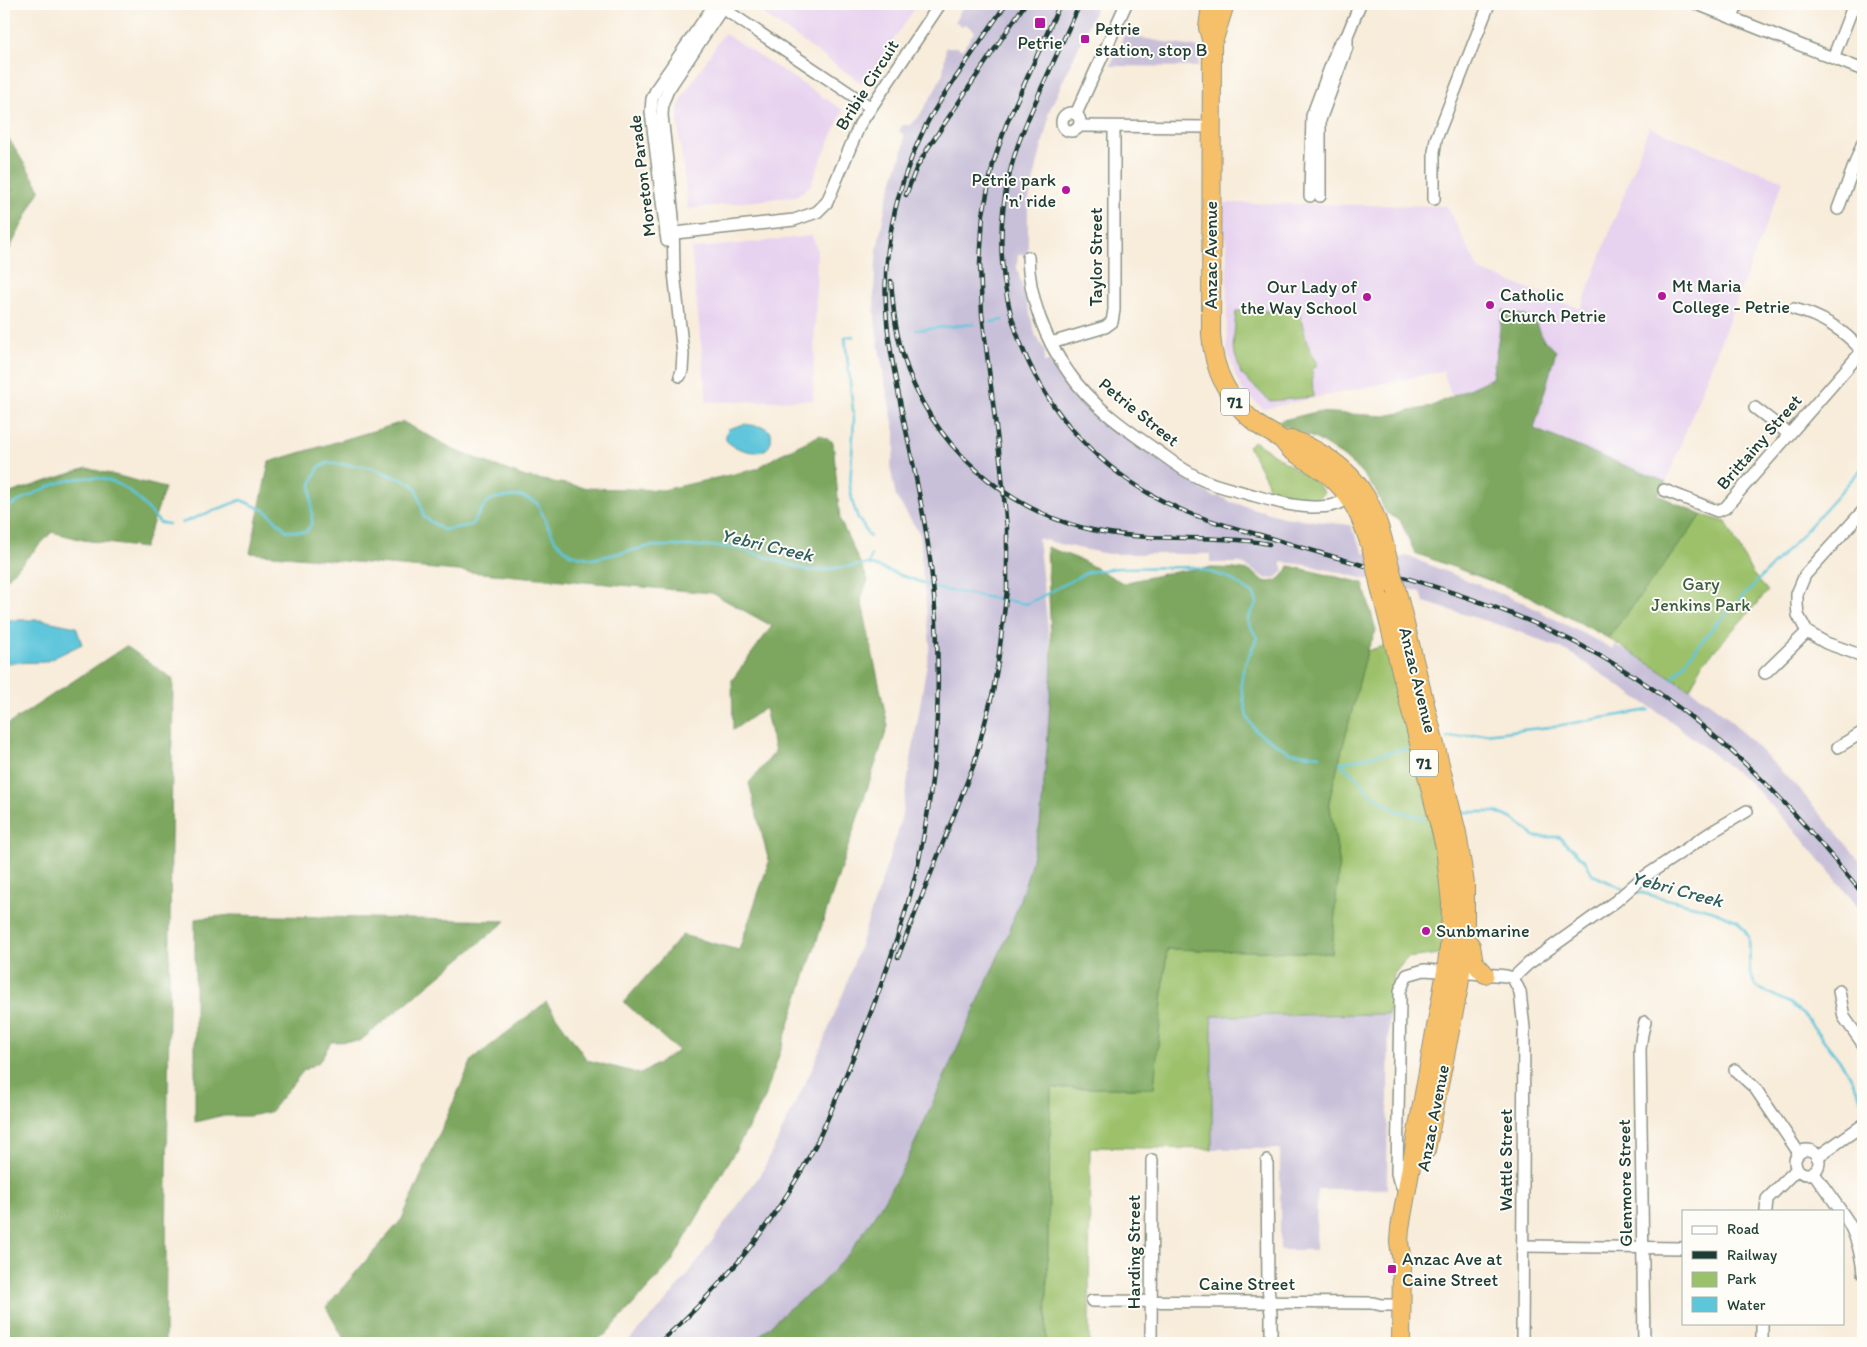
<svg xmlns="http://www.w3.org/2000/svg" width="1867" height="1347" viewBox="0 0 1867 1347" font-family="Itim,sans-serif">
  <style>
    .built { fill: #e7d2ef }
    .industrial { fill: #c8bfd8 }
    .green { fill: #9cc16b; stroke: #5e7f50 }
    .forest { fill: #7da75f; stroke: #4e724a }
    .water { fill: #5ec6db; stroke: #3e8288 }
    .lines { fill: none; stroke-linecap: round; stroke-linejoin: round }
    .stream { stroke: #5ec6db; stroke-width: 2.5 }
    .minor-casing { stroke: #8c9487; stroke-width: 14 }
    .highway-casing { stroke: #8c9487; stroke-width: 20 }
    .minor { stroke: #fff; stroke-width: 11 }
    .highway { stroke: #f6c06b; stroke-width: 18 }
    .rail-casing { stroke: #1f3d34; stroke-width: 4.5 }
    .rail { stroke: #fdfcf7; stroke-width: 2.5; stroke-dasharray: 8; stroke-linecap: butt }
    .highway-bridge-casing { stroke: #8c9487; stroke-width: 20; stroke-linecap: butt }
    .highway-bridge { stroke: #f6c06b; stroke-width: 18 }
    .poi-dot { fill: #b5179e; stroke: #fdfcf7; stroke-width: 2 }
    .labels { text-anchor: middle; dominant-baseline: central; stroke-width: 4; stroke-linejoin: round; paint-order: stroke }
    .shield { fill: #fdfcf7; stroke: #62766e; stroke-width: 1 }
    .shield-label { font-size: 16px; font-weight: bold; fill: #1f3d34 }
    .poi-label { font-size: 18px; fill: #1f3d34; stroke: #fdfcf7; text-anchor: start }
    .street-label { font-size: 18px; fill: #1f3d34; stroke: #fdfcf7 }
    .park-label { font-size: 18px; fill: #3e5e42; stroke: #fdfcf7 }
    .water-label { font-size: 19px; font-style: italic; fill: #2f5f5e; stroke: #fdfcf7 }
  </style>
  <rect width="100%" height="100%" fill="#fdfcf7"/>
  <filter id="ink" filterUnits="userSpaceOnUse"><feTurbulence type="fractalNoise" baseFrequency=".02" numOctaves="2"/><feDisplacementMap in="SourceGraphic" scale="10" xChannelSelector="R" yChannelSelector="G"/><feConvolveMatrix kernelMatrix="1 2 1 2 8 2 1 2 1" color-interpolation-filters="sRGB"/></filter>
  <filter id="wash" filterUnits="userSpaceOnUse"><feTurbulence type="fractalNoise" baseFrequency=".0096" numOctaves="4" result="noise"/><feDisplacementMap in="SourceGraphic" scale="20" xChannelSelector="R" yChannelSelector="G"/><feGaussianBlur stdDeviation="1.12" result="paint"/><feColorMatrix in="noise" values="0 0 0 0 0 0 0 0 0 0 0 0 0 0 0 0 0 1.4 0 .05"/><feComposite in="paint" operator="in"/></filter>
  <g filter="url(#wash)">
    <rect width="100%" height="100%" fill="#f8ecda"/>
    <g class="built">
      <path d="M749 4H918L865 82H860Z"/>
      <path d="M724 33 843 110 810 186 796 196 688 209 678 123V109L682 98Z"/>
      <path d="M1649 127 1783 181 1666 482 1452 397 1443 371 1263 409 1242 389 1236 377 1227 351V247L1223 226V203L1447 206 1479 270 1581 309Z"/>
      <path d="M812 236 817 250 813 400 707 402 691 249Z"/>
    </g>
    <g class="industrial">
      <path d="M965 4H1098L1047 116 1049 117 1028 204V254H1018L1017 268 1036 336 1045 350 1044 362H1052L1068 388 1114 430 1214 497 1219 496 1231 502 1283 517 1350 525 1364 553 1399 563 1398 557 1407 556 1524 603 1613 649 1615 645 1664 669 1724 714 1799 789 1863 864V913L1807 844 1750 783 1671 721 1569 652 1512 629 1424 602 1421 592 1307 565 1281 562 1284 571 1277 577 1267 579 1241 563H1210V554H1108L1063 545 1038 538 1052 665 1047 749 1040 824 1035 844 1029 872 1009 932 905 1165 878 1210 850 1252 819 1286 787 1310 752 1343H626L662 1306 686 1277 762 1172 811 1071 845 989 897 835 902 814 930 645 921 554 922 552 920 534 896 497 890 466 895 449V432L884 379 875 321 874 289 877 250 887 199 904 146V135L899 131 903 125H910L918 118 934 92 943 73 946 47H958L962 50 975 31 965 24 962 26 955 21Z"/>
      <path d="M1124 35 1199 48V67L1110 66Z"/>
      <path d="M1389 1014 1387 1189H1317L1316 1250H1280V1149H1212V1015Z"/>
    </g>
    <g class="green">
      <path d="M1236 311H1299L1307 343 1318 366 1312 369 1313 397 1270 401 1241 374 1233 348Z"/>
      <path d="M1254 441 1315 482 1324 492 1316 501 1283 499 1271 495 1267 481 1248 446Z"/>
      <path d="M1702 515 1726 522 1752 573 1768 591 1703 663 1690 689 1608 638Z"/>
      <path d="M1390 644 1442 866 1444 918 1440 954 1407 958 1394 974 1389 1014 1212 1016V1149L1090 1147 1089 1343H1046L1051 1088H1154L1167 949 1332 953 1339 860 1329 801 1367 651Z"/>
    </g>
    <g class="forest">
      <path d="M4 131 40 189 4 260V193L15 190 4 188Z"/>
      <path d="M1503 310 1533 318 1543 339 1556 351 1534 429 1666 482 1658 495 1702 515 1608 638 1521 592 1415 553 1400 520 1386 513 1376 491 1361 472 1344 457 1318 440 1275 422 1316 412 1385 416 1430 407 1492 378Z"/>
      <path d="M403 422 459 452 525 477 588 488 663 490 756 469 779 455 820 435 833 442 840 520 868 580 861 599 888 726 764 1100 671 1263 606 1334 591 1343H346L326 1307 402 1219 472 1060 546 1002 587 1060 641 1074 678 1051 624 1002 682 935 739 950 769 862 749 783 775 752 765 708 733 730 732 680 772 626 712 593 250 553 269 462Z"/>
      <path d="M87 468 165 488 144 548 83 540 52 532 4 582V495Z"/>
      <path d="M1047 547 1081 560 1123 583C1160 575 1196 565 1234 569 1239 570 1245 570 1249 571 1257 574 1261 582 1269 582 1278 582 1286 574 1289 566L1363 583 1376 631 1367 651 1329 801 1339 860 1332 953 1167 949 1154 1088H1051L1046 1343H752L787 1310 819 1286 850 1252 878 1210 905 1165 1009 932 1029 872 1040 824 1047 749 1052 665Z"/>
      <path d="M126 646 173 679 165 1343H4V727Z"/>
      <path d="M231 915 506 921 360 1041 331 1042 319 1062 304 1070 270 1112 249 1116H220L195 1122V919Z"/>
    </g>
    <g class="water">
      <path d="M744 424 764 427 771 432C776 466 730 448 726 440 725 437 727 432 728 429Z"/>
      <path d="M4 620H42L76 627 82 644 45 662 4 663Z"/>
    </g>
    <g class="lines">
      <g class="stream">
        <path d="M991 322 1003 320"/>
        <path d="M916 330 974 324"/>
        <path d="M854 336 845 337 854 419 850 487 853 504 858 518 870 537"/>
        <path d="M4 509C44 488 93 458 134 495 144 503 152 514 160 523L169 524"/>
        <path d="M182 523 241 500 266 511 287 531 306 532 312 523 311 484 319 467 328 463 369 467 411 483 417 490 424 517 443 530 471 525 487 502 495 498 521 496 537 503 555 540 570 554 593 559 651 546H720L745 550 810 571 869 564 940 589 1027 604 1088 572 1118 568 1194 567 1229 578 1254 594 1257 603 1247 620 1257 638 1243 669 1241 685 1247 717 1256 731 1289 752 1320 756"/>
        <path d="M869 564 871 555"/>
        <path d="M1672 679 1715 625 1800 537 1863 467"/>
        <path d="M1447 738 1550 727 1649 710"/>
        <path d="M1340 763 1360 780 1368 792 1395 810 1424 818"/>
        <path d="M1340 763 1409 748"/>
        <path d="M1463 812H1496L1513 819 1536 837H1559L1585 861 1593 875 1624 889"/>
        <path d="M1634 891 1711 910 1738 921 1749 937 1750 973 1756 987 1790 1003 1804 1015 1847 1070 1863 1102"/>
      </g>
    </g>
  </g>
  <g filter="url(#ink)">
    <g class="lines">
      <defs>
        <g id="minor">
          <path d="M1697 4 1863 70"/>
          <path d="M718 5 870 107"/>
          <path d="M1732 18 1737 4"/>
          <path d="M1833 58 1854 4"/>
          <circle cx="1071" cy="122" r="9"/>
          <path d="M1076 114 1126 4"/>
          <path d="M1079 126 1211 127"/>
          <path d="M1310 196 1312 116 1339 44 1347 36"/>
          <path d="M1320 196V120L1347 47V36L1360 4"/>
          <path d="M1434 199V152L1436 139 1489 4"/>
          <path d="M1838 209 1863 142"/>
          <path d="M666 234 794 220 817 212 827 202 860 124 940 4"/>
          <path d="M667 241 651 112 652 99 657 88 715 4"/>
          <path d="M1028 257C1029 298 1045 340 1069 373 1092 407 1130 432 1163 455 1175 464 1188 473 1201 479 1215 486 1231 489 1245 493 1267 499 1288 506 1312 507 1325 507 1345 507 1350 491"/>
          <path d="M1794 309C1822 316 1843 329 1862 351"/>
          <path d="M1051 343 1105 327 1112 322 1114 310V127"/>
          <path d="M680 376 682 371 683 354 674 272 673 217 662 115 663 102 668 90 725 4"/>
          <path d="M1755 408 1789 434"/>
          <path d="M1664 490 1717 511 1725 508 1863 350"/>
          <path d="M1863 511 1805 575 1797 594V604L1798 615 1807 632 1826 643 1863 656"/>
          <path d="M1765 673 1807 632"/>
          <path d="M1838 747 1863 732"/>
          <path d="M1513 978 1520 992 1524 1028 1522 1343"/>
          <path d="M1513 978 1528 964 1616 901 1641 879 1710 833 1747 811"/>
          <path d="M1839 991 1844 1017 1863 1044"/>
          <path d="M1735 1070 1755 1088 1799 1153"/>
          <circle cx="1807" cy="1162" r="12"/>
          <path d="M1817 1157 1863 1125"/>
          <path d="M1267 1161 1268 1287 1271 1314V1343"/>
          <path d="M1813 1172 1841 1211"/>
          <path d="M1406 1195 1399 1181 1397 1173 1400 1001V991L1407 975 1424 970 1485 974 1506 976 1513 978"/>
          <path d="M1766 1211 1767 1199 1797 1169"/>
          <path d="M1843 1214C1856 1232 1861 1251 1863 1273"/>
          <path d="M1523 1246 1683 1248"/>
          <path d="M1092 1301 1373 1303 1381 1305H1401"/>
          <path d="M1762 1323V1343"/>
          <path d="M1151 1343 1152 1160"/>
          <path d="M1644 1343 1640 1049 1642 1034 1645 1022"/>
        </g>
        <g id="highway">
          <path d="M1211 4 1208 28 1212 43 1211 334C1213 370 1229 402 1258 425 1265 430 1274 434 1281 439 1285 442 1287 447 1291 450 1306 461 1322 468 1335 481 1355 500 1364 525 1372 551"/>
          <path d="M1214 39 1225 4"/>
          <path d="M1290 440C1300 441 1309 447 1318 452 1360 475 1376 507 1386 552"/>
          <path d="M1380 587 1445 847 1451 903 1450 940 1446 971 1400 1228 1399 1242 1402 1262 1401 1343"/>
          <path d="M1397 592 1457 833 1465 884V939L1459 986 1426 1150"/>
          <path d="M1467 941 1471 946 1474 962 1485 974"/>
        </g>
      </defs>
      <use href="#minor" class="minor-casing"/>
      <use href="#highway" class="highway-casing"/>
      <use href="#minor" class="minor"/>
      <use href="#highway" class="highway"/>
      <defs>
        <g id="rail">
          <path d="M1080 4C1067 31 1055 59 1042 87 1030 114 1017 142 1010 172 974 315 1054 459 1189 513 1215 523 1243 530 1270 538 1364 567 1467 591 1556 633 1639 672 1712 728 1776 794 1806 825 1835 860 1863 894"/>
          <path d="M906 195 916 169 928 148 1025 4"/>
          <path d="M891 281C893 305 895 329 902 352 928 444 1009 516 1103 532 1158 542 1214 534 1269 544"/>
          <path d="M898 957 974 764 993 692 998 662 1007 590V528L1001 467 982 314 980 264 983 214 993 164 1006 125 1060 4"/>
          <path d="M659 1343C723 1287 777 1220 816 1144 832 1111 845 1077 859 1043 882 985 904 925 918 864 940 764 943 660 930 559 924 511 913 464 903 416 890 353 879 301 890 236 896 197 909 160 926 125 936 106 949 88 961 70 976 48 991 26 1006 4"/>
        </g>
      </defs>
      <use href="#rail" class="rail-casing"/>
      <use href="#rail" class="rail"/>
      <defs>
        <g id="highway-bridge">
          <path d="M1372 551 1380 587"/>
          <path d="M1386 552 1397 592"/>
        </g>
      </defs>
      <use href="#highway-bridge" class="highway-bridge-casing"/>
      <use href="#highway-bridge" class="highway-bridge"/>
    </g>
  </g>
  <g class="poi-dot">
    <rect x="1034" y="17" width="12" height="12" rx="2.5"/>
    <rect x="1080" y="34" width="10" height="10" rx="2.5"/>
    <circle cx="1066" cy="190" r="5"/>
    <circle cx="1662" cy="296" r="5"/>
    <circle cx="1367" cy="297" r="5"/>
    <circle cx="1490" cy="305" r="5"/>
    <circle cx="1426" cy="931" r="5"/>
    <rect x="1387" y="1264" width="10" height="10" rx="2.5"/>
  </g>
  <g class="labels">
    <g class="shield">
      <rect x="1221" y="388.5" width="28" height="27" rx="4"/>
      <rect x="1410" y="749.5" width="28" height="27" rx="4"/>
    </g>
    <g class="shield-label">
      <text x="1235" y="402">71</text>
      <text x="1424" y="763">71</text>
    </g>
    <g class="poi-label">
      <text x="1095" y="29">Petrie<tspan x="1095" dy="21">station, stop B</tspan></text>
      <text x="1040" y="43" text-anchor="middle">Petrie</text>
      <text x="1056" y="180" text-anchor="end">Petrie park<tspan x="1056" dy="21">'n' ride</tspan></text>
      <text x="1672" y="286">Mt Maria<tspan x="1672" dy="21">College - Petrie</tspan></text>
      <text x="1357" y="287" text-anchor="end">Our Lady of<tspan x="1357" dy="21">the Way School</tspan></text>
      <text x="1500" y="295">Catholic<tspan x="1500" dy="21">Church Petrie</tspan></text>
      <text x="1436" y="931">Sunbmarine</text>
      <text x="1402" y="1259">Anzac Ave at<tspan x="1402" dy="21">Caine Street</tspan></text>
    </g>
    <g class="street-label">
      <text transform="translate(867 85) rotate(-58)">Bribie Circuit</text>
      <text transform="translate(642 176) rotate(-97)">Moreton Parade</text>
      <text transform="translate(1211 255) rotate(-90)">Anzac Avenue</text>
      <text transform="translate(1096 257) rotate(-90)">Taylor Street</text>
      <text transform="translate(1139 412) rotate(39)">Petrie Street</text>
      <text transform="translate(1759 442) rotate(-49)">Brittainy Street</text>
      <text transform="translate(1418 680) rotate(76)">Anzac Avenue</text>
      <text transform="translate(1433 1118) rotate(-79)">Anzac Avenue</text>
      <text transform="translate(1506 1160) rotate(-90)">Wattle Street</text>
      <text transform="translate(1625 1183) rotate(-91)">Glenmore Street</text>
      <text transform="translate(1134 1252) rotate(-90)">Harding Street</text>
      <text x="1247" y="1284">Caine Street</text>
    </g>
    <g class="park-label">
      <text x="1701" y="584">Gary<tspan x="1701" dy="21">Jenkins Park</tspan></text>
    </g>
    <g class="water-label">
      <text transform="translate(767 545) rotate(13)">Yebri Creek</text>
      <text transform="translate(1677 889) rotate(15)">Yebri Creek</text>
    </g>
  </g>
  <rect width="1867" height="1347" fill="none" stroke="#fdfcf7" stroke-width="20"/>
  <rect x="1682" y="1210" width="162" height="115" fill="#fdfcf7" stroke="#a4b0a9"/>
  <rect x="1692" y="1226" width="25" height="8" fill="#ffffff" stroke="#a4b0a9"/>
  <text x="1727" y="1234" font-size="15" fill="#1f3d34">Road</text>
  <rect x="1692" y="1251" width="25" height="8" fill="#1f3d34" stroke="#a4b0a9"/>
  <text x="1727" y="1260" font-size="15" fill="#1f3d34">Railway</text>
  <rect x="1692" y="1272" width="25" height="15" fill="#9cc16b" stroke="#a4b0a9"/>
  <text x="1727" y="1284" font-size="15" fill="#1f3d34">Park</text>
  <rect x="1692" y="1297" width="25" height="15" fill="#5ec6db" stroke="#a4b0a9"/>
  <text x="1727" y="1310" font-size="15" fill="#1f3d34">Water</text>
</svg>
